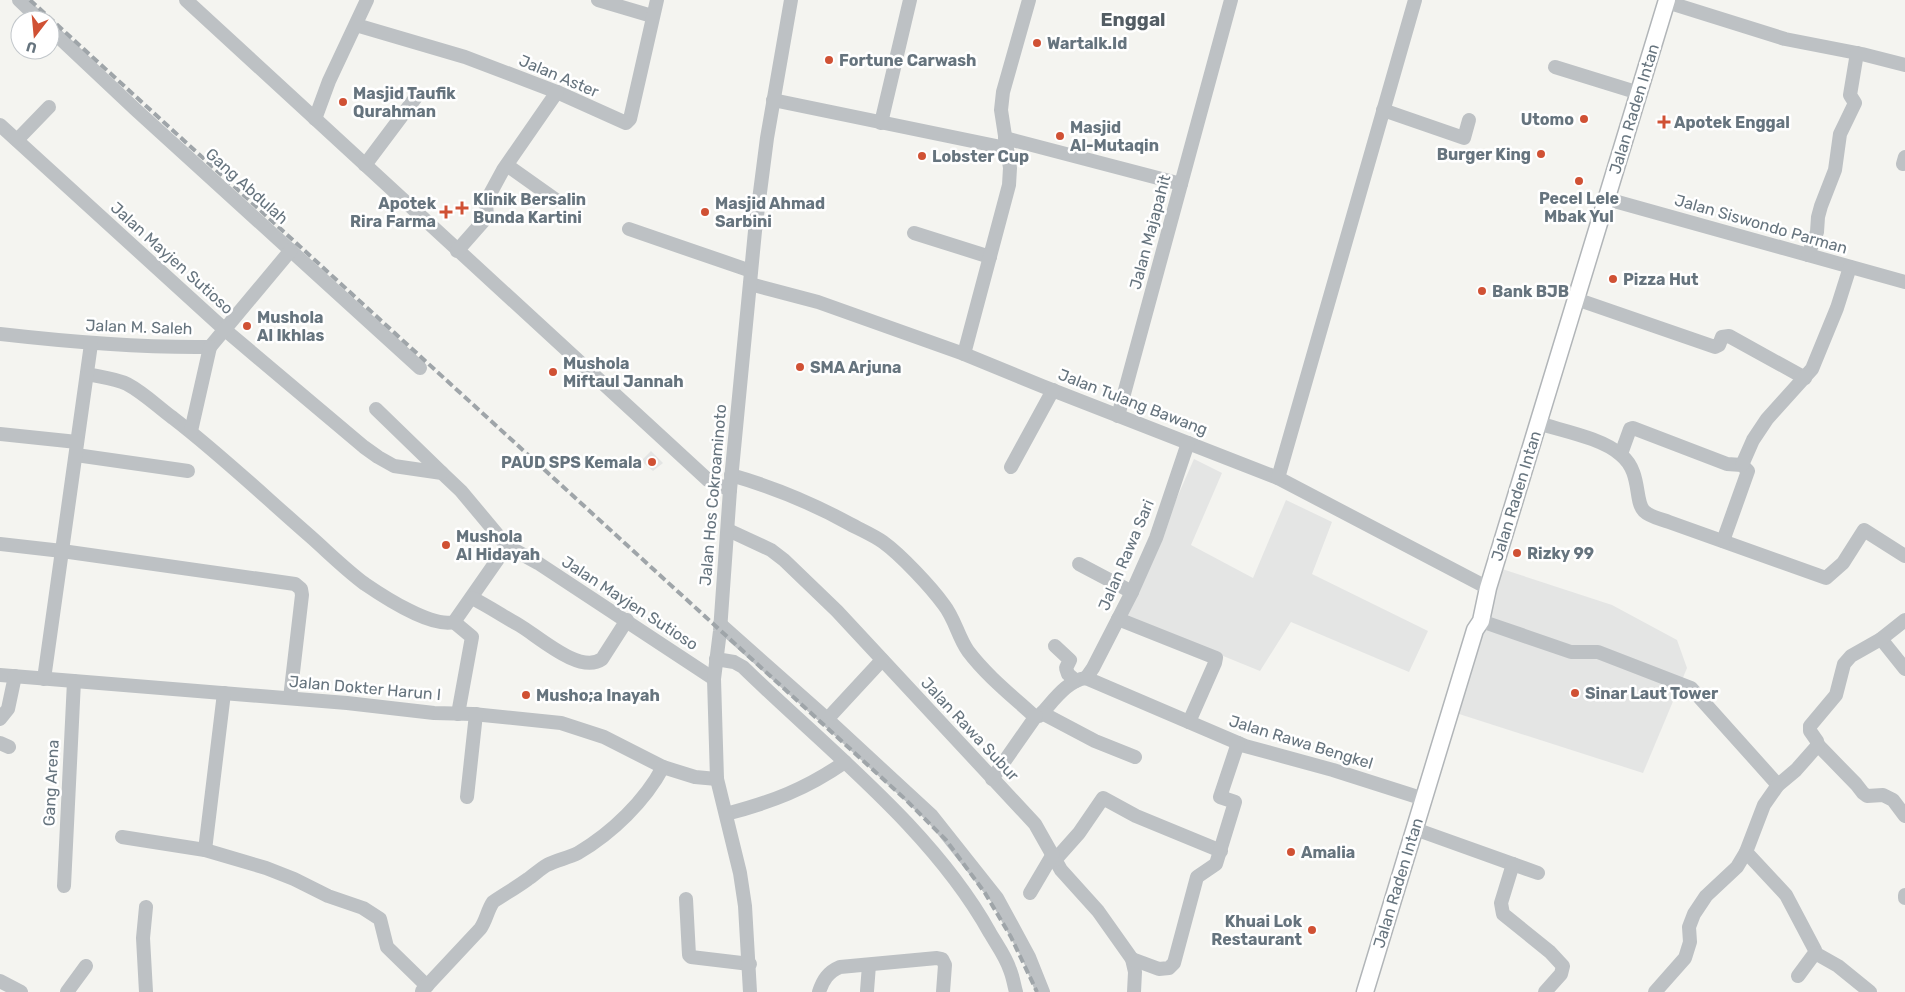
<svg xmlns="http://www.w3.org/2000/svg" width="1905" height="992" viewBox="0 0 1905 992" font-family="Rubik,sans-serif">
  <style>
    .built { fill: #e4e5e4 }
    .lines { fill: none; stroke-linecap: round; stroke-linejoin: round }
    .major-casing { stroke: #b1b5b8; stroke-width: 19 }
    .minor { stroke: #bdc1c4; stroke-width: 14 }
    .major { stroke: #fff; stroke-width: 16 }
    .rail { stroke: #9fa5a9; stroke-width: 4; stroke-dasharray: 8 4; stroke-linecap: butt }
    .poi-dot { fill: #d05134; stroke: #fff; stroke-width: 2 }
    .labels { text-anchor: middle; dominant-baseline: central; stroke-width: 5; stroke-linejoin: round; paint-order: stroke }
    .poi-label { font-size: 16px; font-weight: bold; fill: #66747e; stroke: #fff; text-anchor: start }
    .street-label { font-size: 16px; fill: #66747e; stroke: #fff }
    .quarter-label { font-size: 19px; font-weight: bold; fill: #535d64; stroke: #fff }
  </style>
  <rect width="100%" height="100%" fill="#f4f4f0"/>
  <g class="built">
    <path d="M651 451 663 463 653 471 641 461Z"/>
    <path d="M1194 459 1222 473 1191 545 1253 578 1286 500 1332 522 1312 574 1428 631 1409 672 1291 622 1260 671 1125 616Z"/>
    <path d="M1502 569 1612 605 1677 640 1687 668 1643 773 1456 713Z"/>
  </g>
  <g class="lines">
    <defs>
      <path id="major" d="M1365 992 1475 630 1481 621 1488 588 1667 0"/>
    </defs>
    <use href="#major" class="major-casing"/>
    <g class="minor">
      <path d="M19 0 40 20"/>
      <path d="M186 0 708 480 730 490"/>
      <path d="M598 0 652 16"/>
      <path d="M1667 2 1785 39 1862 54 1905 65"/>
      <path d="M356 25 465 57 557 92 626 123 630 119 657 0"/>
      <path d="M50 29 135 109 420 368"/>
      <path d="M1555 67 1639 93"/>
      <path d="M773 100 1006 148"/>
      <path d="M1383 110 1464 138 1469 120"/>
      <path d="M315 119 329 81 367 0"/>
      <path d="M881 123 910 0"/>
      <path d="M0 125 224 329 364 447 378 457 394 466 442 473 461 491 507 546 538 563 714 679"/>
      <path d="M1005 138 1181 184"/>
      <path d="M17 140 49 107"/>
      <path d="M1903 164 1905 157"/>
      <path d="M365 165 416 97"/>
      <path d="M508 166 556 200"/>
      <path d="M1607 199 1905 282"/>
      <path d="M629 229 751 271"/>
      <path d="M914 233 990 257"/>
      <path d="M457 251 487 217 486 202 490 194 503 170 557 92"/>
      <path d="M1808 255 1817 232 1818 217 1821 206 1835 170 1840 134 1855 103 1850 95 1857 53"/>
      <path d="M750 284 818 302 964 354 1042 386 1278 478 1488 588"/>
      <path d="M1576 299 1715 347 1719 345 1722 337 1729 336 1805 378"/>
      <path d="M0 334C70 342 140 348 210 347L291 250"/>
      <path d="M964 354 1009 185 1010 168 1001 110 1003 92 1029 0"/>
      <path d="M87 374C100 377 115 378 127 384 144 393 158 407 173 418 221 455 265 497 311 537 329 553 346 570 365 584 384 597 432 628 454 622L507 546"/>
      <path d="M376 409 442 473"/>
      <path d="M1118 416 1231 0"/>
      <path d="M1538 423C1563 431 1602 438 1621 455 1642 472 1634 501 1644 511 1650 517 1661 519 1669 522L1826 578 1843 563 1864 530 1905 556"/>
      <path d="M191 431 210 347"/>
      <path d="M0 434 77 442"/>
      <path d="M1621 454 1630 429 1633 428 1727 464 1742 465 1748 471 1723 541"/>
      <path d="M76 455 188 471"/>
      <path d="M1742 465 1753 440 1767 419 1812 369 1837 308 1850 267"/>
      <path d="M1011 467 1053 390"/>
      <path d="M731 475C773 487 812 503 850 524 861 530 873 535 883 542 901 555 931 587 944 605 955 619 958 637 968 651 986 675 1011 695 1033 715L1039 716 1042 713C1054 700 1068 680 1086 678"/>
      <path d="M1278 478 1415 0"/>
      <path d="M728 530 771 550 784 560 837 611 1035 824 1061 870 1098 911 1132 959 1135 972 1134 992"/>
      <path d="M0 544 62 551 295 584 301 589 302 595 290 698"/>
      <path d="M1079 564 1132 592"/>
      <path d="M472 598C488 606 503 616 519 625 538 636 580 675 602 659L627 620"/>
      <path d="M1118 619 1216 658 1215 663 1189 722"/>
      <path d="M1481 621 1571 652H1598L1691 688 1778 785"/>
      <path d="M454 622 472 637 458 714"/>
      <path d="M720 624 826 718 932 816 997 898 1029 957 1043 992"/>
      <path d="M1881 639 1905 669"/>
      <path d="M1055 646 1070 660 1066 668 1068 674 1076 681"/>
      <path d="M716 659 734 662 743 667C827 749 933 830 990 933 997 945 1006 957 1010 970 1013 977 1014 985 1016 992"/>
      <path d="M0 675 347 703 434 713 473 714 561 723 604 737 663 767 695 777 717 779"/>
      <path d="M1086 678 1245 746 1333 770 1424 799"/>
      <path d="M1086 678 1093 668 1132 592 1156 538 1188 443"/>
      <path d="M44 679 91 344"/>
      <path d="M1042 713 1095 741 1135 757"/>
      <path d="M832 714 882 660"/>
      <path d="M0 719 8 709 15 676"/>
      <path d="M0 743 9 747"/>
      <path d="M1818 745 1856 784 1863 793 1867 796 1883 795 1893 800 1905 816"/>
      <path d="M992 779 1036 716"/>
      <path d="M467 797 476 714"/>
      <path d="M726 814C772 802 806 789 845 762"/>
      <path d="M1415 829 1538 873"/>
      <path d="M122 837 205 850 266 868 294 879 328 896 363 908 380 919 387 947 427 986"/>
      <path d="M205 850 224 693"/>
      <path d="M1746 852 1786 895 1815 950V953L1798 976"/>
      <path d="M1055 860 1079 833 1103 798 1136 816 1221 851"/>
      <path d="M1513 864 1501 903 1503 914 1550 952 1563 966 1561 974 1545 992"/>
      <path d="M64 886 74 681"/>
      <path d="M1030 893 1053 854"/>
      <path d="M1905 895V898"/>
      <path d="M686 899 689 955 691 957 750 964"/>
      <path d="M146 907 143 938 146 992"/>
      <path d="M1815 953 1838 966 1870 992"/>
      <path d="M1132 959 1159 969 1169 968 1174 963 1197 877 1216 864 1235 802 1220 797 1238 743"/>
      <path d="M0 981 21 992"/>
      <path d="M422 991 480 929C486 921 487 911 493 902 505 894 517 887 528 879 534 875 540 869 547 865 557 860 568 858 578 853 612 833 645 801 663 767"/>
      <path d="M867 991 869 965"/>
      <path d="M67 992 86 966"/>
      <path d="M750 992 745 906 740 873 717 779 714 679 720 631 730 490 755 231 767 138 791 0"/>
      <path d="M819 992C823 980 828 972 840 967L937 958 942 959 945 965 943 992"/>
      <path d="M1655 992 1685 958 1690 942 1689 927 1694 914 1706 896 1737 867 1746 852 1764 805 1778 785 1796 770 1818 745 1817 741 1810 731V726L1836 695 1844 664 1851 656 1881 639 1905 620"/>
    </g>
    <use href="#major" class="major"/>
    <path class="rail" d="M30 0 905 799 946 840 985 893 1011 937 1037 992"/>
  </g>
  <g class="poi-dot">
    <circle cx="1037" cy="43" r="5"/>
    <circle cx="829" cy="60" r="5"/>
    <circle cx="343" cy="102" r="5"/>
    <circle cx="1584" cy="119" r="5"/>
    <path d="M1661.5 114.5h5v5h5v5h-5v5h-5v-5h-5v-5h5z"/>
    <circle cx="1060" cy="136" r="5"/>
    <circle cx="1541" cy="154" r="5"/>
    <circle cx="922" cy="156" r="5"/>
    <circle cx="1579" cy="181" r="5"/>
    <path d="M459.5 200.5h5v5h5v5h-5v5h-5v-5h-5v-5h5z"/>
    <path d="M443.5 204.5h5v5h5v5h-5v5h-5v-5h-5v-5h5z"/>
    <circle cx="705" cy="212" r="5"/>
    <circle cx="1613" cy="279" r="5"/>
    <circle cx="1482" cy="291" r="5"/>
    <circle cx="247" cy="326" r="5"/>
    <circle cx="800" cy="367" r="5"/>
    <circle cx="553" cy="372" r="5"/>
    <circle cx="652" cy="462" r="5"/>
    <circle cx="446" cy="545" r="5"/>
    <circle cx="1517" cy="553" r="5"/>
    <circle cx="1575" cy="693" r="5"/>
    <circle cx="526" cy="695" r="5"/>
    <circle cx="1291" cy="852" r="5"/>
    <circle cx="1312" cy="930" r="5"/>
  </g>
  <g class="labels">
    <g class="poi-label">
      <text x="1047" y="43">Wartalk.Id</text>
      <text x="839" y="60">Fortune Carwash</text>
      <text x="353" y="93">Masjid Taufik<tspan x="353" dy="18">Qurahman</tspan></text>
      <text x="1574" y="119" text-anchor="end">Utomo</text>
      <text x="1674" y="122">Apotek Enggal</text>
      <text x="1070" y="127">Masjid<tspan x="1070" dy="18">Al-Mutaqin</tspan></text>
      <text x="1531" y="154" text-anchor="end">Burger King</text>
      <text x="932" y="156">Lobster Cup</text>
      <text x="1579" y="198" text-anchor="middle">Pecel Lele<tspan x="1579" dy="18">Mbak Yul</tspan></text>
      <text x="473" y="199">Klinik Bersalin<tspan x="473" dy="18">Bunda Kartini</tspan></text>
      <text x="436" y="203" text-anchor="end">Apotek<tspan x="436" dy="18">Rira Farma</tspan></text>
      <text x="715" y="203">Masjid Ahmad<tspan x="715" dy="18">Sarbini</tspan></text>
      <text x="1623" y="279">Pizza Hut</text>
      <text x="1492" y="291">Bank BJB</text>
      <text x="257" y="317">Mushola<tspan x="257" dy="18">Al Ikhlas</tspan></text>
      <text x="563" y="363">Mushola<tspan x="563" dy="18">Miftaul Jannah</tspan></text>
      <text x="810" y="367">SMA Arjuna</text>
      <text x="642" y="462" text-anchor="end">PAUD SPS Kemala</text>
      <text x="456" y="536">Mushola<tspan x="456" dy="18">Al Hidayah</tspan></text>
      <text x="1527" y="553">Rizky 99</text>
      <text x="1585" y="693">Sinar Laut Tower</text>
      <text x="536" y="695">Musho;a Inayah</text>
      <text x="1301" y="852">Amalia</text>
      <text x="1302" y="921" text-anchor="end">Khuai Lok<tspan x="1302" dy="18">Restaurant</tspan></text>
    </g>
    <g class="street-label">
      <text transform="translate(559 76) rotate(23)">Jalan Aster</text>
      <text transform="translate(1634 109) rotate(-73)">Jalan Raden Intan</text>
      <text transform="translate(247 186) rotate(42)">Gang Abdulah</text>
      <text transform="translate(1761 224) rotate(16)">Jalan Siswondo Parman</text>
      <text transform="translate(1150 232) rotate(-75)">Jalan Majapahit</text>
      <text transform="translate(172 258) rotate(42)">Jalan Mayjen Sutioso</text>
      <text transform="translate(139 327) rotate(2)">Jalan M. Saleh</text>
      <text transform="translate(1133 402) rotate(21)">Jalan Tulang Bawang</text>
      <text transform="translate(713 495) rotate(-85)">Jalan Hos Cokroaminoto</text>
      <text transform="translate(1516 496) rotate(-73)">Jalan Raden Intan</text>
      <text transform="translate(1126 555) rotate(-67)">Jalan Rawa Sari</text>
      <text transform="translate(630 603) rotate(33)">Jalan Mayjen Sutioso</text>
      <text transform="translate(365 688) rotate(5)">Jalan Dokter Harun I</text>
      <text transform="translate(970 729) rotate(47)">Jalan Rawa Subur</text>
      <text transform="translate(1301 742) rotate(17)">Jalan Rawa Bengkel</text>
      <text transform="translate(51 783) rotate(-87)">Gang Arena</text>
      <text transform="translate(1398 883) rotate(-73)">Jalan Raden Intan</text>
    </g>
    <g class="quarter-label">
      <text x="1133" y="19">Enggal</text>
    </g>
  </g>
  <g transform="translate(35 35) rotate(196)"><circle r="24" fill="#ffffff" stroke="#c2c7cb"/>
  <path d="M0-4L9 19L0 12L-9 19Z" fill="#d05134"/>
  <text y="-8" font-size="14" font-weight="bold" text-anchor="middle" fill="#66747e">U</text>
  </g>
</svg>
